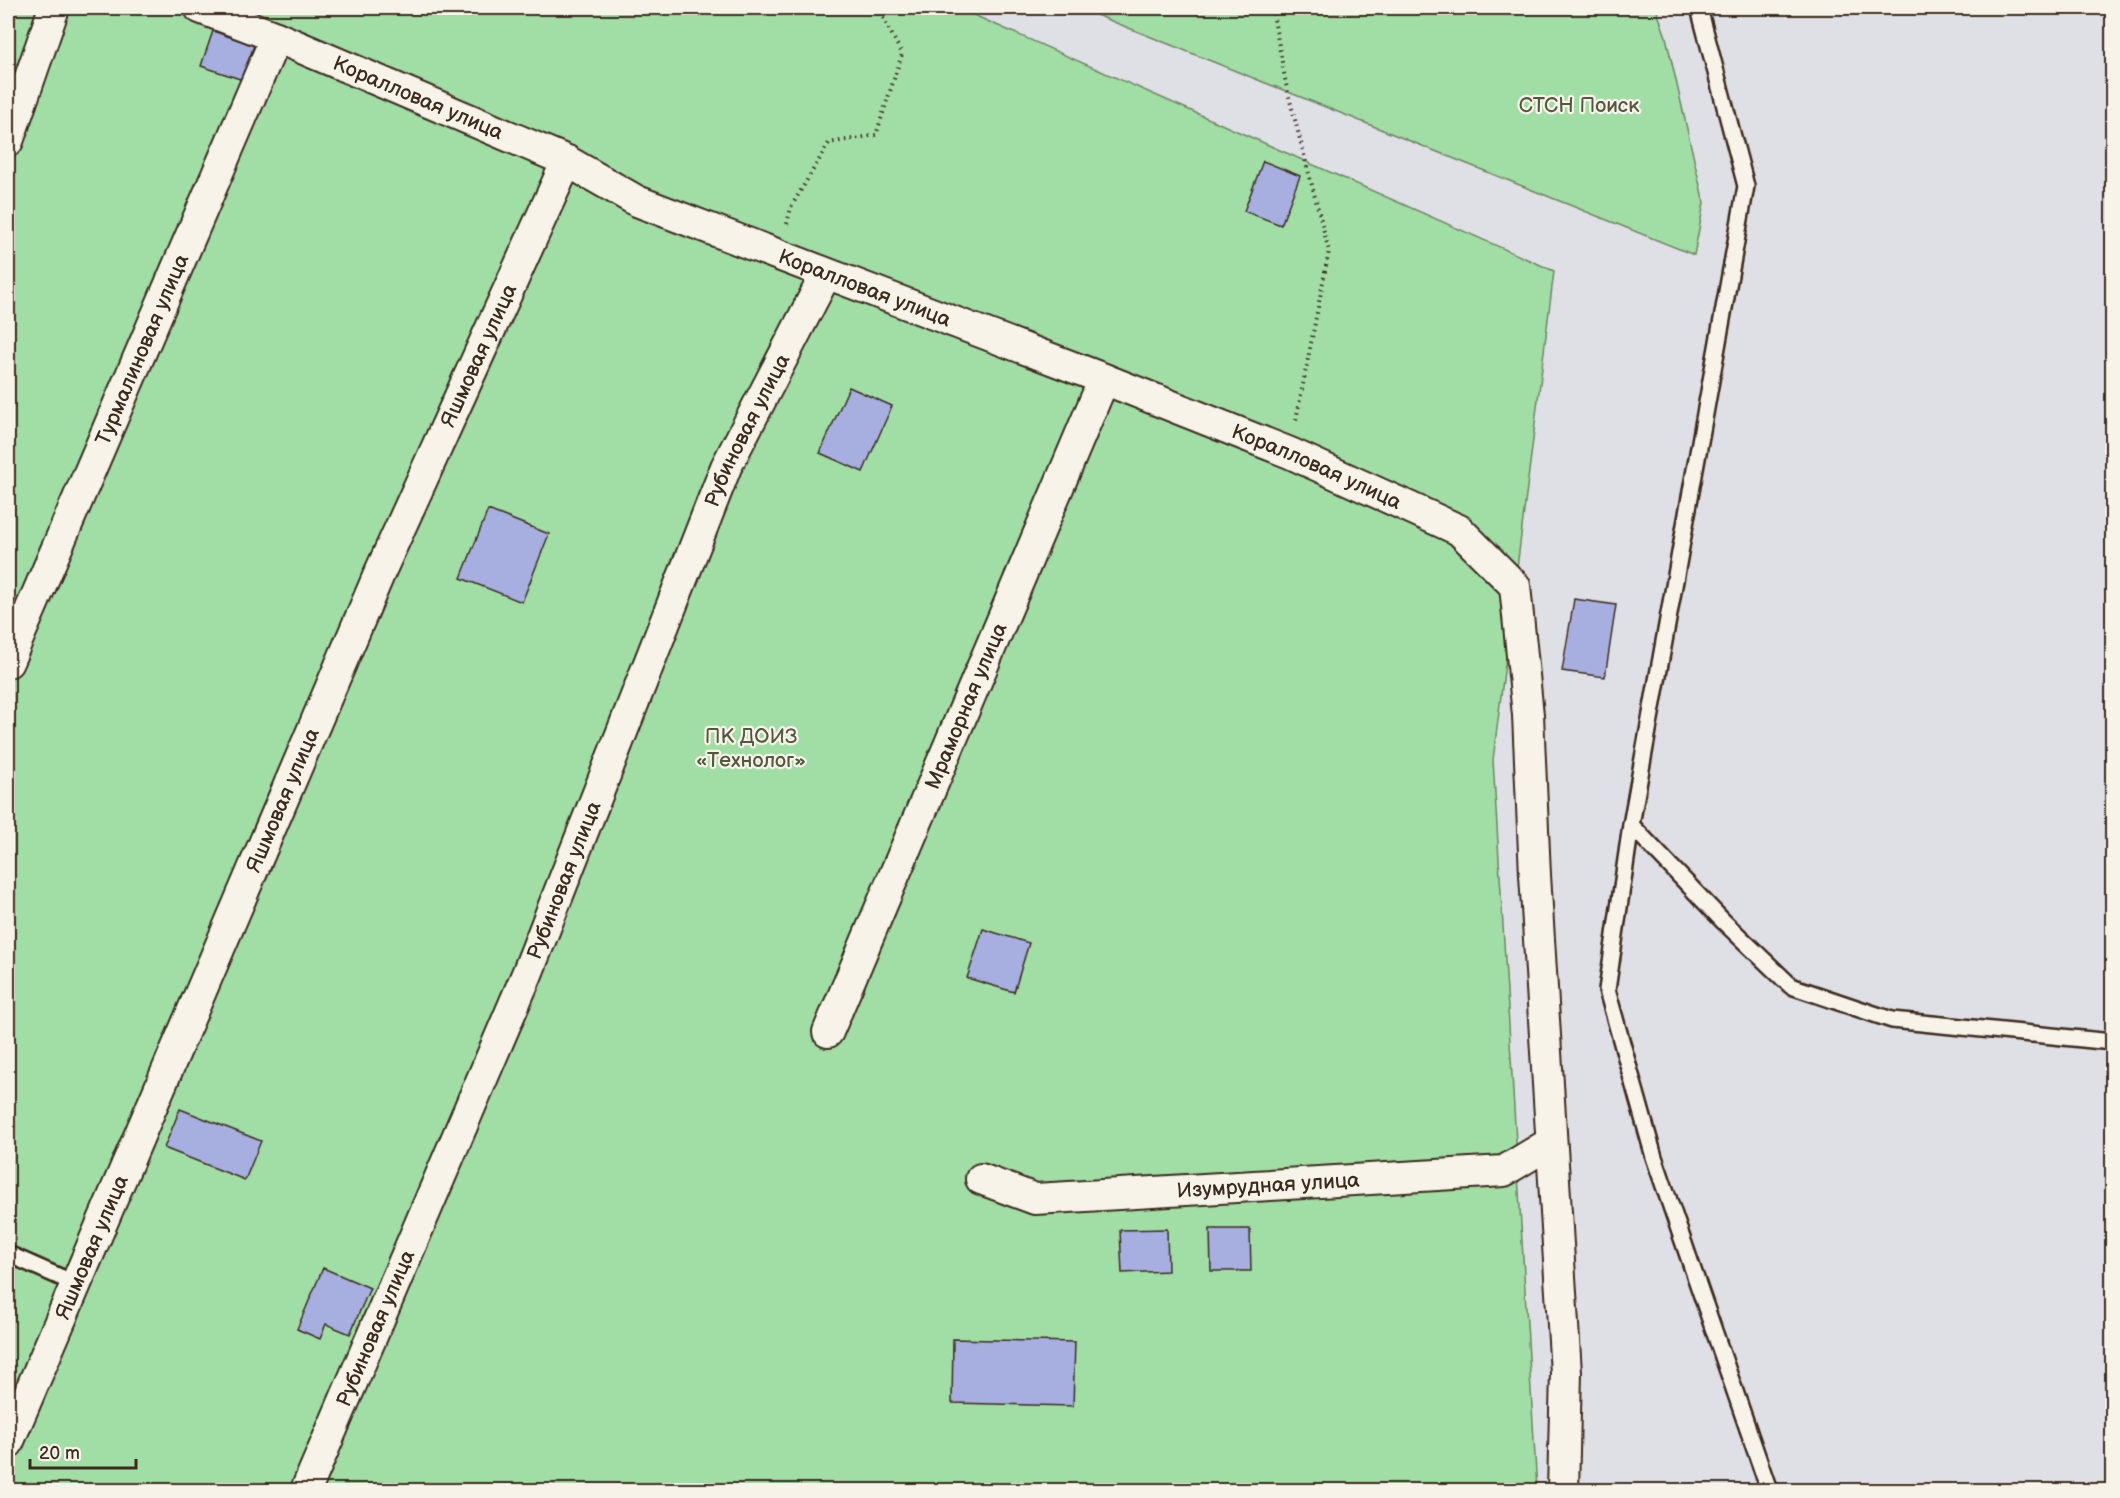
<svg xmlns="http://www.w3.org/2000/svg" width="2120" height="1498" viewBox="0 0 2120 1498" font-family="'Balsamiq Sans',sans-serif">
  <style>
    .green { fill: #a1dea5; stroke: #6e8462; stroke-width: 1.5 }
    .building { fill: #a7afe0; stroke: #3b2a1e; stroke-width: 1.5 }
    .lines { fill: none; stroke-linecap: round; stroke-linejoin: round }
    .service-casing { stroke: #3b2a1e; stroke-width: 20 }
    .minor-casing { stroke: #3b2a1e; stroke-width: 34 }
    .path { stroke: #3b2a1e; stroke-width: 4; stroke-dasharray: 1.5 4.5; stroke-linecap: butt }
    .service { stroke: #f7f3e8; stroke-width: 15 }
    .minor { stroke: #f7f3e8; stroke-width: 30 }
    .labels { text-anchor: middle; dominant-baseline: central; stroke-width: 4.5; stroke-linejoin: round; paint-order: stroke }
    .street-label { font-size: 21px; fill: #3b2a1e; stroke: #f7f3e8 }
    .park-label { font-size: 21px; fill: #545740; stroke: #f7f3e8 }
  </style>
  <rect width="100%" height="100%" fill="#dfdfe6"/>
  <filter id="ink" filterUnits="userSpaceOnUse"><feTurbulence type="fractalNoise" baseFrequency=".0167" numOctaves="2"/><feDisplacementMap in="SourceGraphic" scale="12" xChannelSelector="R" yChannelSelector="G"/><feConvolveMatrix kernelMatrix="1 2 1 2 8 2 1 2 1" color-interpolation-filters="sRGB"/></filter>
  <g filter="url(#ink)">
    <g class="green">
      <path d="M8 8H958L1554 271 1493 760 1537 1490H8Z"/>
      <path d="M1079 8H1656L1666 37 1704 203 1694 255Z"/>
    </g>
    <g class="building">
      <path d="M213 31 254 45 243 80 201 66Z"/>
      <path d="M1263 161 1300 176 1281 225 1244 211Z"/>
      <path d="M849 387 892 406 863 472 820 453Z"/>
      <path d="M488 510 549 534 522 602 461 578Z"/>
      <path d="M1574 599 1616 605 1605 677 1562 671Z"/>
      <path d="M983 929 1029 943 1014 992 967 978Z"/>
      <path d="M180 1109 261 1141 245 1180 164 1148Z"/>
      <path d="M1167 1229 1168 1271 1122 1273 1120 1230Z"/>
      <path d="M1210 1229H1250L1251 1271H1211Z"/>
      <path d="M323 1268 370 1288 350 1334 326 1324 320 1339 297 1329Z"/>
      <path d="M953 1339 1075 1342 1073 1406 952 1403Z"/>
    </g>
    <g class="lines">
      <defs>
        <g id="service">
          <path d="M1699 8 1746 186 1631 825 1607 990 1654 1157 1769 1490"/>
          <path d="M1631 825 1723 921 1791 986 1892 1020 2112 1042"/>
          <path d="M8 1254 76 1284"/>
        </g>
        <g id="minor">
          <path id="s1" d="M200 8 276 37 567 161 637 201 1104 379 1290 453 1459 530 1515 586 1528 715 1535 875 1566 1373 1563 1490"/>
          <path d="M8 141 54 8"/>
          <path id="s2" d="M8 662 276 37"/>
          <path id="s3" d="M828 1032 1104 379"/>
          <path id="s4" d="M981 1179 1035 1199 1504 1171 1550 1143"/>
          <path id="s5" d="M8 1443 380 572 567 161"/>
          <path id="s6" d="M306 1490 527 974 726 467 826 274"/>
        </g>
      </defs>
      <use href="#service" class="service-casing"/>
      <use href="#minor" class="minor-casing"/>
      <g class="path">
        <path d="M1272 8 1287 89 1329 251 1296 420"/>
        <path d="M787 224 791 207 829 143 876 135 902 54 878 8"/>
      </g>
      <use href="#service" class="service"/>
      <use href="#minor" class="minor"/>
    </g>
  </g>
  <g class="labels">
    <g class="street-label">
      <text stroke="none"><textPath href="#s1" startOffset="236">Коралловая улица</textPath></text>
      <text stroke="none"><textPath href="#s1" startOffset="722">Коралловая улица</textPath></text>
      <text stroke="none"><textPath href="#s2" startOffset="340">Турмалиновая улица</textPath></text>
      <text stroke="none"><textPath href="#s5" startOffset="1185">Яшмовая улица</textPath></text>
      <text stroke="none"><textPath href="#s6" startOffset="1148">Рубиновая улица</textPath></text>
      <text stroke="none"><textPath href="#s1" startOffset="1208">Коралловая улица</textPath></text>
      <text stroke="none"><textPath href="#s3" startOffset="354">Мраморная улица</textPath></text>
      <text stroke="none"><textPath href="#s5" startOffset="699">Яшмовая улица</textPath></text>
      <text stroke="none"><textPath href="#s6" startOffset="662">Рубиновая улица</textPath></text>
      <text stroke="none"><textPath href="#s4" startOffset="291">Изумрудная улица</textPath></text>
      <text stroke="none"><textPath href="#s5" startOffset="213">Яшмовая улица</textPath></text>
      <text stroke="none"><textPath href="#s6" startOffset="176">Рубиновая улица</textPath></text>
    </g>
    <g class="park-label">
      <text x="1579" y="105">СТСН Поиск</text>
      <text x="751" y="736">ПК ДОИЗ<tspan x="751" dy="24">«Технолог»</tspan></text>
    </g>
  </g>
  <rect width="2120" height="1498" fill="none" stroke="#f7f3e8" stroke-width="30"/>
  <rect x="15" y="15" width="2090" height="1468" fill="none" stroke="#3b2a1e" stroke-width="2" filter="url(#ink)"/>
  <path d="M30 1459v9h106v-9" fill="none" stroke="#3b2a1e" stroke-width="3"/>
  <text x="39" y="1459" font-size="18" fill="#3b2a1e" stroke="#f7f3e8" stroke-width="4.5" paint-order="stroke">20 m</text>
</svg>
